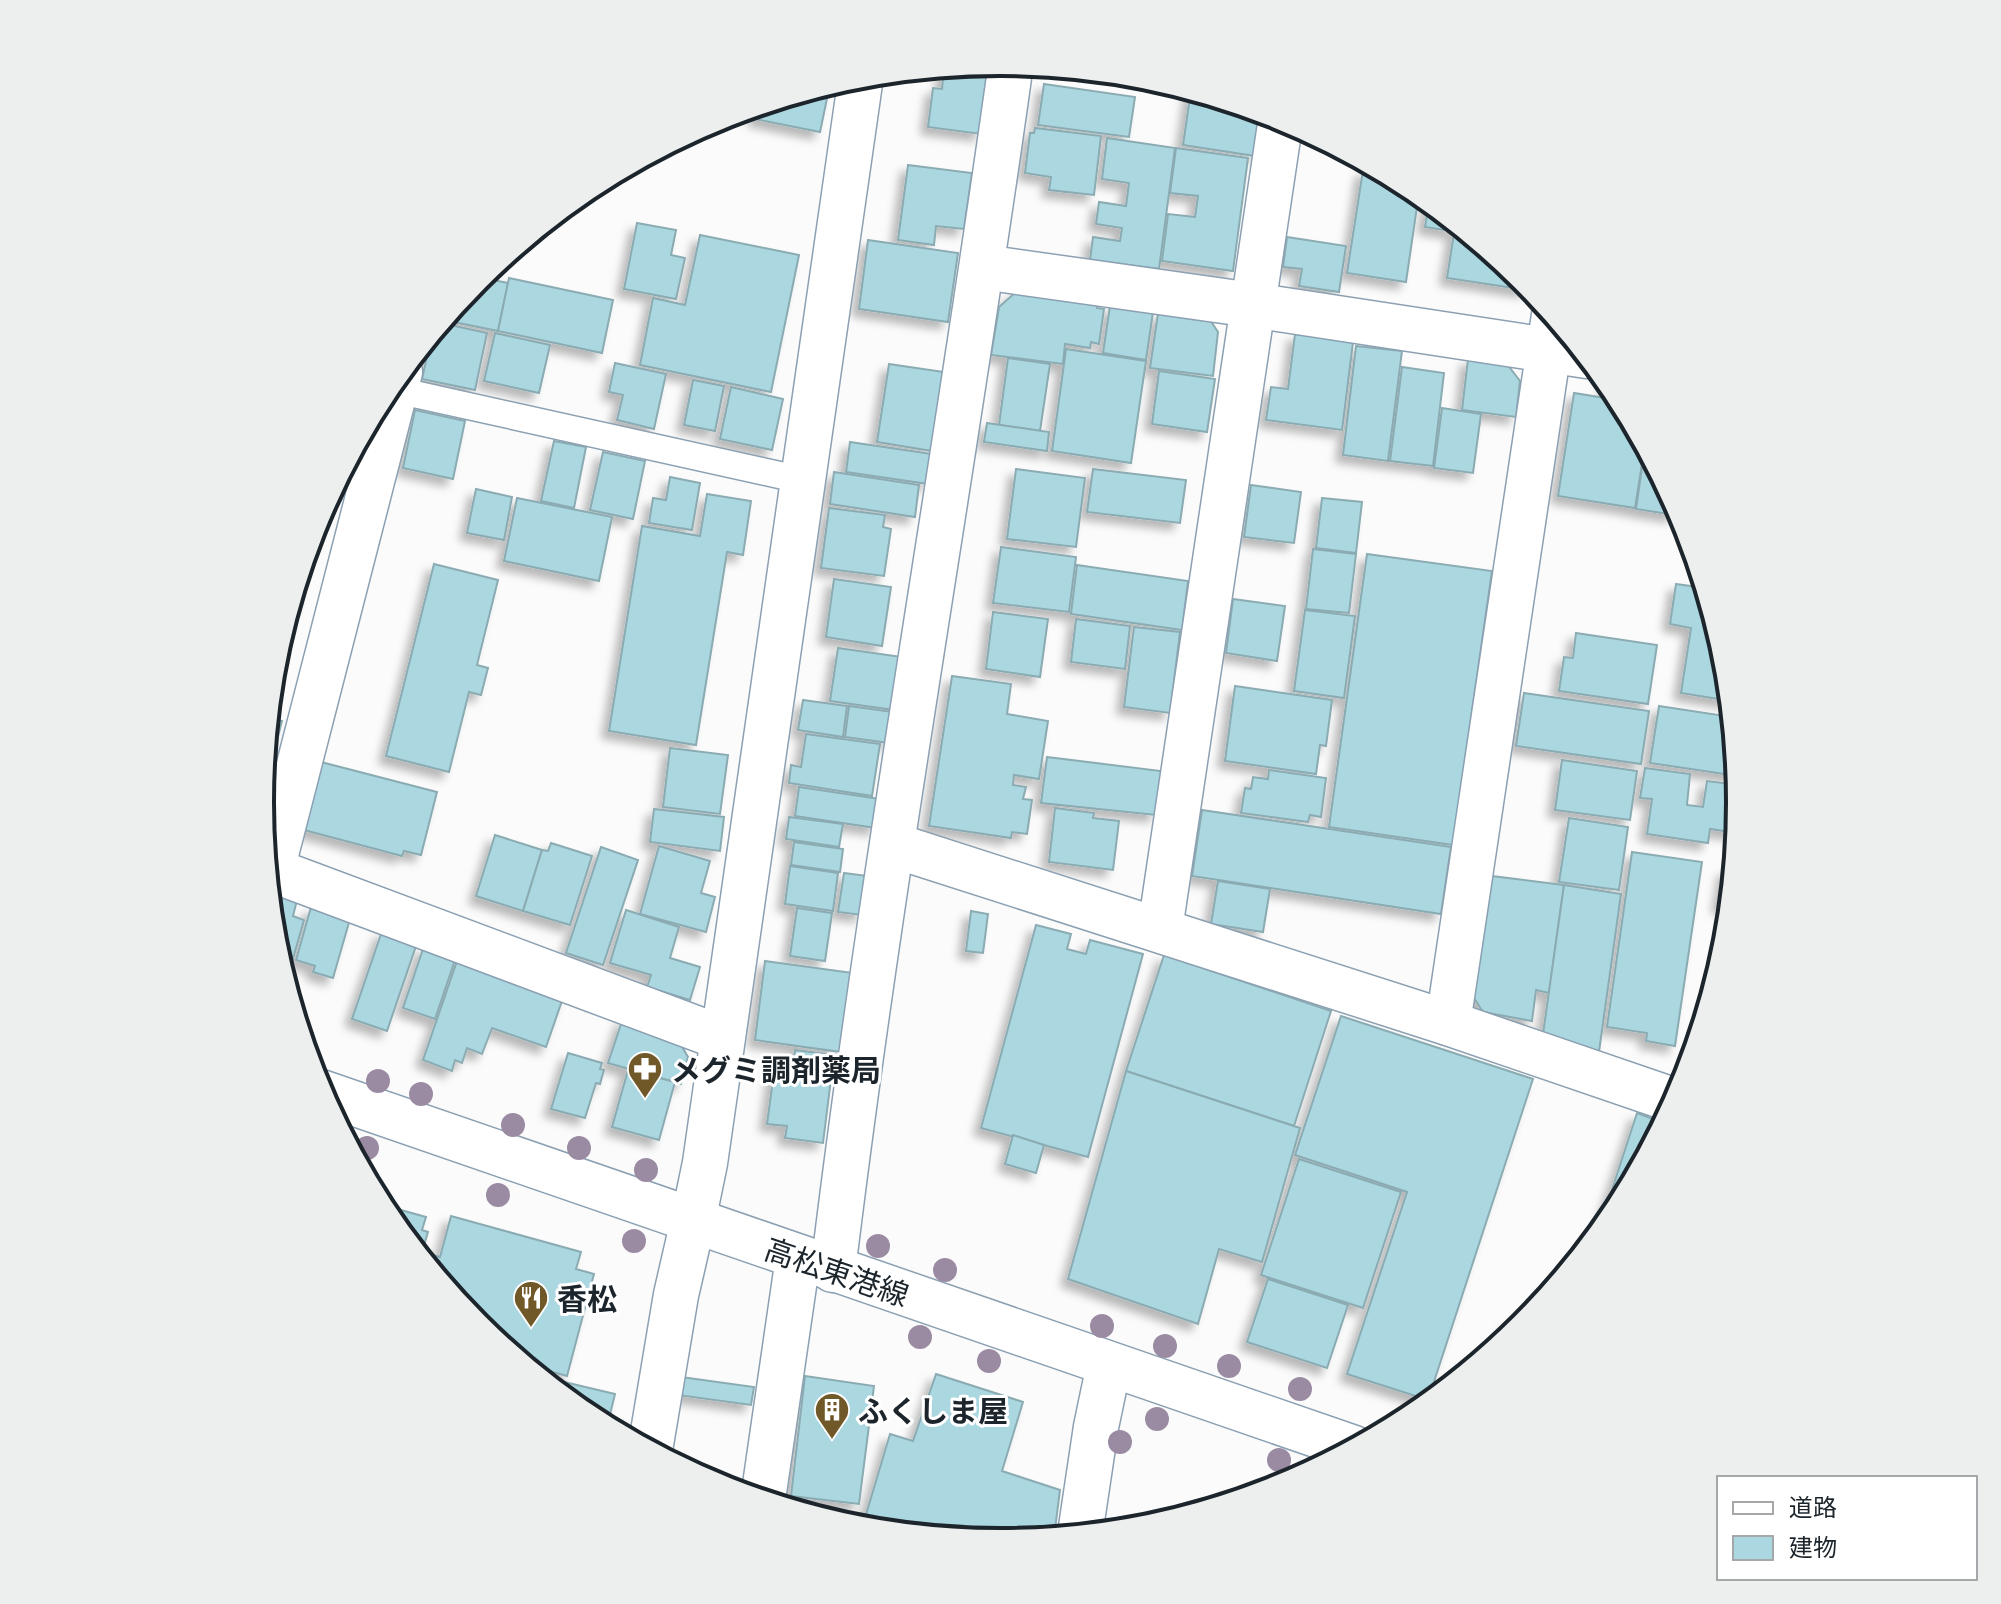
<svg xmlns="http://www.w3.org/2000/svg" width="2001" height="1604" viewBox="0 0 2001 1604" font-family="'Exo 2','Noto Sans JP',sans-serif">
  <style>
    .building { fill: #abd7e1; stroke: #8babb2; stroke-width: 2; filter: url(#shadow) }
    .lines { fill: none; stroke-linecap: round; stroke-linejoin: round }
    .lane-casing { stroke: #8ba0b2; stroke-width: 29 }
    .street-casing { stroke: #8ba0b2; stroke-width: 47 }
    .secondary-casing { stroke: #8ba0b2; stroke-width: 47 }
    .lane { stroke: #fff; stroke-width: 26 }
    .street { stroke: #fff; stroke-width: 44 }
    .secondary { stroke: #fff; stroke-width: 44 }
    .tree { fill: #9a8ba2 }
    .labels { text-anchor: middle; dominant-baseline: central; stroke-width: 6; stroke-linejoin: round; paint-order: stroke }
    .poi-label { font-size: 30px; font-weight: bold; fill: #1c252c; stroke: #fff; text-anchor: start }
    .street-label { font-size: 30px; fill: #1c252c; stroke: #fff }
    .rim { fill: none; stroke: #1c252c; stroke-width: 4 }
  </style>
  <defs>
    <filter id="shadow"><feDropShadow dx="-7" dy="7" stdDeviation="4" flood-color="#0004"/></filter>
  </defs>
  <rect width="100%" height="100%" fill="#fbfbfb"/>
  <g class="building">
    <path d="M990 63 981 134 928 127 933 88 942 89 944 68Z"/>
    <path d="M830 84 820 132 755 119 758 106Z"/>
    <path d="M1044 84 1135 97 1129 137 1038 125Z"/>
    <path d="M1191 90 1262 112 1255 156 1183 145Z"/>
    <path d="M1035 128 1101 136 1094 195 1049 190 1051 177 1025 173 1030 133H1034Z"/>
    <path d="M1107 138 1175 148 1159 269 1090 260 1093 237 1120 241 1122 228 1096 224 1099 202 1126 206 1129 183 1102 179Z"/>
    <path d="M1176 148 1248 158 1233 271 1162 261 1168 214 1195 217 1198 196 1170 193Z"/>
    <path d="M908 165 972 173 964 229 936 226 934 245 898 240Z"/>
    <path d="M1363 170 1387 173 1419 193 1406 282 1347 273Z"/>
    <path d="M1429 201 1469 234 1425 227Z"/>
    <path d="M637 223 676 230 671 255 685 258 676 299 624 289Z"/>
    <path d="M1454 233 1472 236 1524 279 1528 284 1527 290 1447 278Z"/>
    <path d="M700 235 799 255 771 392 640 365 653 298 685 305Z"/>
    <path d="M1287 237 1346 246 1339 292 1299 286 1302 269 1283 267Z"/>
    <path d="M868 240 958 253 948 322 859 309Z"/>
    <path d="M479 277 508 283 498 331 444 320Z"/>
    <path d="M509 278 613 300 602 353 498 331Z"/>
    <path d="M1017 291 1098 302 1097 308 1104 309 1099 344 1091 342 1090 348 1065 344 1063 364 991 355 999 307Z"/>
    <path d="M1110 306 1153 312 1146 360 1103 353Z"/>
    <path d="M1158 313 1210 320 1218 332 1213 376 1150 368Z"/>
    <path d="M441 323 487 333 475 390 422 379 432 334Z"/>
    <path d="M495 333 550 345 539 393 484 381Z"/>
    <path d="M1295 334 1353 342 1342 430 1266 420 1271 387 1288 389Z"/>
    <path d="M1356 346 1402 351 1388 461 1343 455Z"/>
    <path d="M1066 349 1146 361 1131 463 1052 451Z"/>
    <path d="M1008 358 1050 364 1040 431 999 425Z"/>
    <path d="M1468 359 1507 364 1520 381 1516 417 1462 410Z"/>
    <path d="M615 363 666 374 654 429 617 420 623 395 609 392Z"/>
    <path d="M889 364 944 372 932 451 877 442Z"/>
    <path d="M1402 367 1444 373 1433 466 1390 461Z"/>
    <path d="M1159 371 1215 379 1207 432 1152 424Z"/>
    <path d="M693 380 724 386 715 431 684 425Z"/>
    <path d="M1607 381 1616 391 1645 445 1635 508 1558 496 1574 393 1605 398Z"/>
    <path d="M731 387 783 399 772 450 720 439Z"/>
    <path d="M1442 408 1481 414 1473 473 1434 468Z"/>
    <path d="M415 410 465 421 453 479 403 468Z"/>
    <path d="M987 423 1049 432 1047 451 984 442Z"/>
    <path d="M554 441 586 447 574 508 541 501Z"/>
    <path d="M850 442 932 454 928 484 846 472Z"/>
    <path d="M1645 446 1676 504 1675 515 1636 509Z"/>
    <path d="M603 452 645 461 633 519 590 510Z"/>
    <path d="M1016 469 1085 478 1076 547 1007 539Z"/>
    <path d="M1093 469 1186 480 1180 523 1087 512Z"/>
    <path d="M834 472 919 485 915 517 830 504Z"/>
    <path d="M670 477 700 483 692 530 649 523 653 498 666 500Z"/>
    <path d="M1251 485 1301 492 1294 543 1244 537Z"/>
    <path d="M476 489 512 497 504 540 467 533Z"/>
    <path d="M707 494 751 501 743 555 727 552 696 745 609 731 642 526 700 536Z"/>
    <path d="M517 498 612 517 599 581 504 561Z"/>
    <path d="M1322 498 1362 502 1356 553 1316 548Z"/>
    <path d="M829 508 885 515 883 527 891 529 884 576 821 568Z"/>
    <path d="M1001 547 1076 557 1069 612 993 603Z"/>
    <path d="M1313 549 1356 554 1349 613 1306 609Z"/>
    <path d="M308 550 301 578 308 580 301 608 291 605Z"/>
    <path d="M1367 554 1492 571 1453 845 1329 827Z"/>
    <path d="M434 564 498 580 477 665 488 668 481 695 469 692 449 772 386 756Z"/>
    <path d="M1077 565 1188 581 1182 630 1071 614Z"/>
    <path d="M834 579 891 587 882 646 826 637Z"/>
    <path d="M1676 584 1705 588 1726 658 1731 701 1681 693 1691 628 1670 624Z"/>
    <path d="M1233 599 1285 606 1277 661 1226 653Z"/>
    <path d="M1305 610 1355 616 1344 698 1294 691Z"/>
    <path d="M993 612 1048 619 1040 677 986 669Z"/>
    <path d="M1076 619 1130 626 1125 669 1071 662Z"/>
    <path d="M1134 627 1180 632 1170 713 1124 707Z"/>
    <path d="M1576 633 1657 645 1648 704 1559 691 1564 657 1573 658Z"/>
    <path d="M838 648 902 657 894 710 830 701Z"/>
    <path d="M952 676 1011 684 1007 714 1048 721 1039 779 1014 775 1013 785 1026 787 1023 799 1032 800 1027 834 1012 832 1011 838 929 826Z"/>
    <path d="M1235 686 1332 700 1326 746 1320 745 1316 774 1225 761Z"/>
    <path d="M1524 693 1649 711 1641 764 1516 746Z"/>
    <path d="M803 700 847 706 843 737 798 730Z"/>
    <path d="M849 706 893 712 889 743 845 737Z"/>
    <path d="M1659 706 1732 717 1738 776 1650 763Z"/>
    <path d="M269 718 282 721 273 756 265 754Z"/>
    <path d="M806 734 880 744 872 796 789 783 791 765 801 767Z"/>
    <path d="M670 748 728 755 720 814 663 807Z"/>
    <path d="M1047 757 1161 771 1156 815 1041 803Z"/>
    <path d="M1562 760 1637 771 1630 820 1555 810Z"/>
    <path d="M321 762 437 792 421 855 404 851 402 856 304 830Z"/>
    <path d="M1645 768 1690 774 1687 805 1703 807 1707 781 1739 785 1740 802 1737 833 1710 829 1708 843 1647 834 1652 799 1640 798Z"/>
    <path d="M1269 770 1326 778 1321 817 1310 815 1308 822 1241 813 1245 788 1251 789 1253 777 1268 779Z"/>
    <path d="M799 787 880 799 876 828 795 816Z"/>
    <path d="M1055 808 1094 813 1093 818 1119 821 1113 870 1049 862Z"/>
    <path d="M654 809 724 817 720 851 650 842Z"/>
    <path d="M1202 810 1451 847 1441 914 1192 876Z"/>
    <path d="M789 817 843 824 839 847 786 839Z"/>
    <path d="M1569 818 1628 827 1619 890 1559 882Z"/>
    <path d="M495 835 542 850 523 911 476 896Z"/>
    <path d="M794 842 843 849 840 872 791 865Z"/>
    <path d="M551 843 592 856 570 925 523 911 542 850 548 851Z"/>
    <path d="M659 846 710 861 701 893 715 897 706 932 640 914Z"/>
    <path d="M601 847 638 860 603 965 566 953Z"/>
    <path d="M1632 852 1702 862 1675 1046 1646 1041 1647 1033 1607 1027Z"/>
    <path d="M790 866 838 873 833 911 785 904Z"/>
    <path d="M1725 869 1734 870 1730 908 1719 906Z"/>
    <path d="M844 873 868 876 862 915 838 912Z"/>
    <path d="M1492 876 1564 885 1549 993 1536 990 1532 1021 1483 1012 1474 998Z"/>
    <path d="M1218 881 1270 889 1263 932 1211 924Z"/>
    <path d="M1564 885 1621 894 1599 1052 1543 1034Z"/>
    <path d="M269 892 297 900 293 916 304 920 288 976 283 974 275 946Z"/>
    <path d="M311 907 350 919 333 978 313 972 315 966 296 960Z"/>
    <path d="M797 908 832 913 825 961 790 956Z"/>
    <path d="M626 910 679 927 670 958 700 967 690 1000 647 987 651 975 610 963Z"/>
    <path d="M971 911 988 914 983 953 966 951Z"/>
    <path d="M1036 925 1071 934 1067 949 1086 954 1090 940 1143 954 1088 1157 981 1128Z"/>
    <path d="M382 931 417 943 387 1031 352 1019Z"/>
    <path d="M424 946 456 957 435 1019 403 1008Z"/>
    <path d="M1164 955 1331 1011 1294 1126 1126 1071Z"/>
    <path d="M458 958 564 995 546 1047 492 1028 482 1054 467 1048 462 1063 455 1060 452 1071 423 1060Z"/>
    <path d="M765 961 853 973 841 1052 755 1040Z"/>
    <path d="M1341 1016 1533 1079 1428 1400 1347 1374 1407 1192 1295 1155Z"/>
    <path d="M623 1018 677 1038 688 1057 681 1084 608 1063Z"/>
    <path d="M795 1050 834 1055 823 1143 785 1138 787 1126 767 1124 774 1072 792 1074Z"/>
    <path d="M568 1053 602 1063 600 1069 604 1070 600 1084 596 1083 585 1118 551 1109Z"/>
    <path d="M628 1070 675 1082 659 1140 612 1127Z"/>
    <path d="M1126 1071 1300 1128 1262 1262 1219 1249 1198 1324 1068 1279Z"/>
    <path d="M1637 1113 1664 1123 1615 1214 1605 1211Z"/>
    <path d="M1013 1135 1044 1145 1036 1173 1005 1164Z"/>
    <path d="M1299 1159 1401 1192 1363 1308 1261 1275Z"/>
    <path d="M383 1205 426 1217 422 1230 428 1232 422 1252 440 1257 451 1216 581 1252 576 1269 594 1274 567 1376 524 1364 477 1325 385 1213Z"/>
    <path d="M1268 1279 1348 1305 1327 1368 1247 1342Z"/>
    <path d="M1510 1321 1523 1326 1503 1342Z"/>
    <path d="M936 1374 1023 1402 1002 1471 1060 1490 1054 1537 1000 1542 862 1528 890 1434 913 1441Z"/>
    <path d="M539 1376 615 1394 607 1427 589 1417Z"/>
    <path d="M805 1376 874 1386 859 1504 791 1496Z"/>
    <path d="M681 1377 754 1387 751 1405 678 1395Z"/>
  </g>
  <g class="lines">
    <defs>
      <path id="lane" d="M396 390 802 480"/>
      <g id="street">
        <path d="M983 267 1252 305 1587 356"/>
        <path d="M893 845 1448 1023 1676 1101"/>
        <path d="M267 868 722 1038"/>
        <path d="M272 870 400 372"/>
        <path d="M1160 929 1281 118"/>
        <path d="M1448 1023 1554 315"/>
        <path d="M833 1270C882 866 955 466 1011 63"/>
        <path d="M650 1450 676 1295 693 1221"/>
        <path d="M763 1499 798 1258"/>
        <path d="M1080 1534 1096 1427 1109 1365"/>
      </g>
      <g id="secondary">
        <path d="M321 1092 1354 1448"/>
        <path d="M693 1221 705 1163 861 76"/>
      </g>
    </defs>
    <use href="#lane" class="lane-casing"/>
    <use href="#street" class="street-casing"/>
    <use href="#secondary" class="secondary-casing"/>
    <use href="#lane" class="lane"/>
    <use href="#street" class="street"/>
    <use href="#secondary" class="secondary"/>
  </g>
  <g class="tree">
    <circle cx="378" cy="1081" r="12"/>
    <circle cx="421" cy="1094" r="12"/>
    <circle cx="513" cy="1125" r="12"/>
    <circle cx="367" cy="1148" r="12"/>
    <circle cx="579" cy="1148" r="12"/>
    <circle cx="646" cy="1170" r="12"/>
    <circle cx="498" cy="1195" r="12"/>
    <circle cx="634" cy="1241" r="12"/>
    <circle cx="878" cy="1246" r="12"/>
    <circle cx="945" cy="1270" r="12"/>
    <circle cx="1102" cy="1326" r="12"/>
    <circle cx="920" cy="1337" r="12"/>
    <circle cx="1165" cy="1346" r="12"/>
    <circle cx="989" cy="1361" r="12"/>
    <circle cx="1229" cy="1366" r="12"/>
    <circle cx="1300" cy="1389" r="12"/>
    <circle cx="1157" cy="1419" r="12"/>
    <circle cx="1120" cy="1442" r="12"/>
    <circle cx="1279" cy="1460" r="12"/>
  </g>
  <defs>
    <symbol id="pharmacy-pin" viewBox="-11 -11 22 30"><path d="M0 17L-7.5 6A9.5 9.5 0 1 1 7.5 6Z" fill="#715829" stroke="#fff"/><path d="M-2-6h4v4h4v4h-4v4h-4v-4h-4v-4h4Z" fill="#fff"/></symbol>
    <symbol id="restaurant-pin" viewBox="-11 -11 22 30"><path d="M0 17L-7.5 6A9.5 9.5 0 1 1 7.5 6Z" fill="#715829" stroke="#fff"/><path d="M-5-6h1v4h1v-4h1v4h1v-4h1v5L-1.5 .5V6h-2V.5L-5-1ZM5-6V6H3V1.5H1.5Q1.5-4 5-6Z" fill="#fff"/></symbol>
    <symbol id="building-pin" viewBox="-11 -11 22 30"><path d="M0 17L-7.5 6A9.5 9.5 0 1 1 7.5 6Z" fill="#715829" stroke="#fff"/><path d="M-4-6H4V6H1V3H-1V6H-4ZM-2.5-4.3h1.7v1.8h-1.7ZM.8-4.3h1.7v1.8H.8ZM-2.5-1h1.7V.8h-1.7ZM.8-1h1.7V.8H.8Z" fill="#fff"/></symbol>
  </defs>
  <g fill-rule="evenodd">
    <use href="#pharmacy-pin" x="625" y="1049" width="40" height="54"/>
    <use href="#restaurant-pin" x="511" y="1278" width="40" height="54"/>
    <use href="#building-pin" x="812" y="1390" width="40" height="54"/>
  </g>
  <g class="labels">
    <g class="poi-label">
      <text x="671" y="1069">メグミ調剤薬局</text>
      <text x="557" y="1298">香松</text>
      <text x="858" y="1410">ふくしま屋</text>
    </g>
    <g class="street-label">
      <text transform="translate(837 1271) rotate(19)">高松東港線</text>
    </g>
  </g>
  <path d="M0 0H2001V1604H0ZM274 802a726 726 0 1 1 1452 0a726 726 0 1 1-1452 0Z" fill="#edeeee" fill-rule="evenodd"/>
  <path class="rim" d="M274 802a726 726 0 1 1 1452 0a726 726 0 1 1-1452 0Z"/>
  <rect x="1717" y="1476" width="260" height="104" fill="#ffffff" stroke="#a4a8ab" stroke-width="2"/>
  <rect x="1733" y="1502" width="40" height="12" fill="#ffffff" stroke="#a4a8ab" stroke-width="2"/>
  <text x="1789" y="1516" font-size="24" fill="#1c252c">道路</text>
  <rect x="1733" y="1536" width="40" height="24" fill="#abd7e1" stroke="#a4a8ab" stroke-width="2"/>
  <text x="1789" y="1556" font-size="24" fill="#1c252c">建物</text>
</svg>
